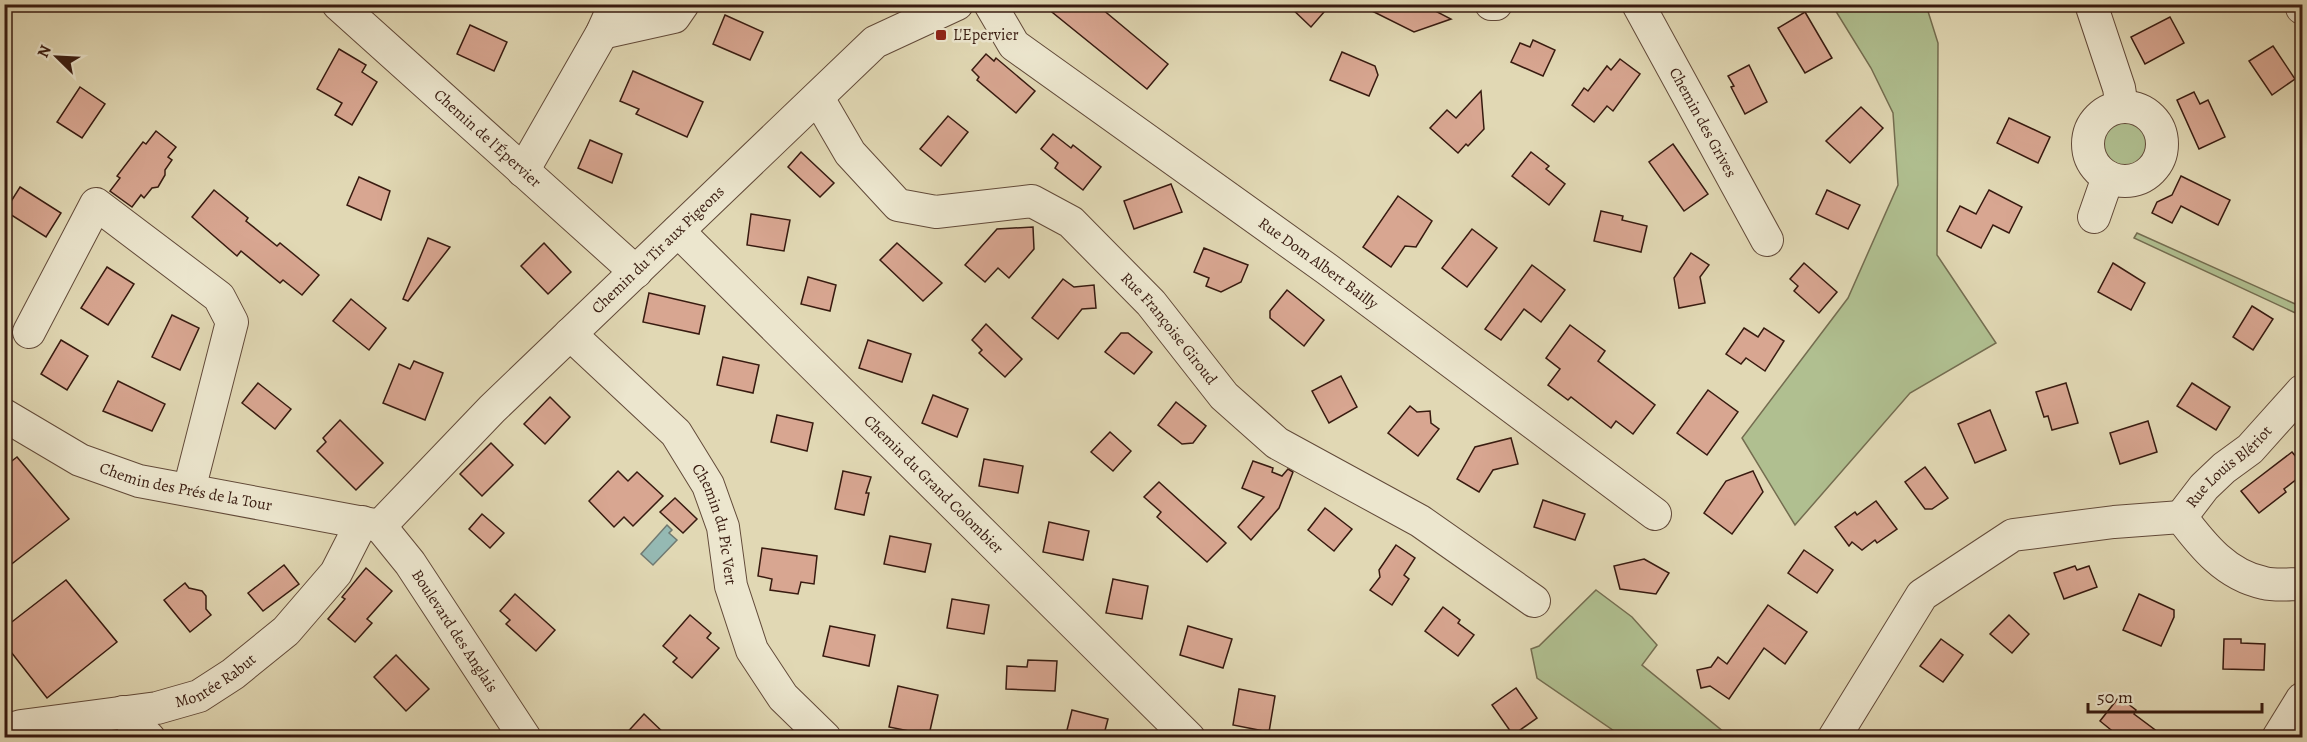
<svg xmlns="http://www.w3.org/2000/svg" width="2307" height="742" viewBox="0 0 2307 742" font-family="Alegreya,serif">
  <style>
    .green { fill: #b0bf90; stroke: #746d50; stroke-width: 1.5 }
    .water { fill: #95b9b3; stroke: #707a72; stroke-width: 1.5 }
    .building { fill: #d8a691; stroke: #381b10; stroke-width: 1.5 }
    .lines { fill: none; stroke-linecap: round; stroke-linejoin: round }
    .minor-casing { stroke: #624a39; stroke-width: 34 }
    .minor { stroke: #ece6ce; stroke-width: 32 }
    .poi-dot { fill: #8f2418; stroke: #ece6ce; stroke-width: 2 }
    .labels { text-anchor: middle; dominant-baseline: central; stroke-width: 5; stroke-linejoin: round; paint-order: stroke }
    .poi-label { font-size: 16px; fill: #381b10; stroke: #ece6ce; text-anchor: start }
    .street-label { font-size: 16px; fill: #381b10; stroke: #ece6ce }
  </style>
  <rect width="100%" height="100%" fill="#e1d8b4"/>
  <filter id="stains"><feTurbulence type="fractalNoise" baseFrequency=".00333" numOctaves="4"/><feColorMatrix values="0 0 0 0 .2 0 0 0 0 .09 0 0 0 0 .02 0 0 0 .5 -.17"/></filter>
  <radialGradient id="worn" r=".72"><stop offset=".6" stop-color="#630" stop-opacity="0"/><stop offset="1" stop-color="#630" stop-opacity=".3"/></radialGradient>
  <g class="green">
    <path d="M1832 5H1926L1938 43 1937 255 1996 343 1910 393 1795 525 1742 438 1848 298 1898 185 1893 113 1871 68Z"/>
    <circle cx="2125" cy="147" r="26"/>
    <path d="M2137 233 2302 307V316L2134 238Z"/>
    <path d="M1596 590 1632 617 1657 645 1642 665 1730 737H1623L1537 678 1531 649 1539 646Z"/>
  </g>
  <path class="water" d="M667 525 672 530 669 533 677 540 653 565 641 554Z"/>
  <g class="building">
    <path d="M1042 4H1096L1168 64 1147 89Z"/>
    <path d="M1287 4H1331L1311 27Z"/>
    <path d="M1358 4H1422L1451 19 1414 32Z"/>
    <path d="M1805 12 1832 58 1805 73 1778 28Z"/>
    <path d="M725 15 763 32 750 60 713 44Z"/>
    <path d="M2170 17 2184 43 2145 64 2131 37Z"/>
    <path d="M470 25 507 42 494 71 457 54Z"/>
    <path d="M1533 40 1555 50 1543 76 1511 62 1520 43 1530 47Z"/>
    <path d="M2273 46 2295 79 2272 95 2249 61Z"/>
    <path d="M339 49 366 65 362 72 377 82 352 125 335 115 342 103 317 89Z"/>
    <path d="M1342 52 1375 66 1378 75 1369 96 1330 80Z"/>
    <path d="M986 54 994 61 996 58 1035 91 1016 113 977 80 979 77 972 70Z"/>
    <path d="M1620 59 1640 74 1613 111 1607 106 1594 122 1572 105 1584 88 1588 91 1607 66 1611 70Z"/>
    <path d="M1749 65 1767 102 1745 114 1731 87 1734 86 1728 76Z"/>
    <path d="M633 71 703 102 687 137 636 114 639 109 620 101Z"/>
    <path d="M80 87 105 104 82 138 57 122Z"/>
    <path d="M1481 91 1484 129 1468 146 1466 144 1458 153 1430 128 1447 110 1456 118Z"/>
    <path d="M2194 92 2200 104 2208 100 2225 137 2199 149 2177 100Z"/>
    <path d="M1861 107 1883 128 1850 163 1826 141Z"/>
    <path d="M948 116 968 132 941 166 920 149Z"/>
    <path d="M2009 118 2050 137 2038 163 1997 143Z"/>
    <path d="M156 131 176 147 168 157 172 160 165 170V175L158 187 152 188 144 198 141 195 132 207 110 191 120 178 117 176 143 142 146 144Z"/>
    <path d="M1053 134 1071 148 1073 145 1101 167 1083 190 1055 168 1058 163 1041 149Z"/>
    <path d="M590 140 622 154 612 183 578 168Z"/>
    <path d="M1673 144 1708 194 1684 211 1649 162Z"/>
    <path d="M801 152 834 183 820 197 788 167Z"/>
    <path d="M1531 152 1549 166 1546 169 1565 184 1549 205 1512 176Z"/>
    <path d="M2181 176 2230 200 2218 225 2181 206 2172 223 2152 213 2157 202 2172 195Z"/>
    <path d="M359 177 390 191 381 220 347 205Z"/>
    <path d="M1171 184 1182 212 1134 229 1124 201Z"/>
    <path d="M20 187 61 213 46 237 5 211Z"/>
    <path d="M214 190 248 218 246 221 277 246 280 243 319 275 302 295 283 280 280 283 241 251 237 256 192 217Z"/>
    <path d="M1827 190 1860 205 1848 229 1816 214Z"/>
    <path d="M1989 190 2022 207 2009 233 1993 225 1981 248 1947 231 1960 206 1976 214Z"/>
    <path d="M1398 196 1432 221 1416 247 1405 246 1391 267 1363 247Z"/>
    <path d="M1601 211 1623 216 1622 220 1647 226 1641 252 1594 241Z"/>
    <path d="M751 214 790 220 784 251 747 245Z"/>
    <path d="M1033 227 1034 249 1009 278 998 268 985 282 965 265 997 229Z"/>
    <path d="M1472 229 1497 248 1467 287 1442 268Z"/>
    <path d="M428 238 450 247 408 301 403 299Z"/>
    <path d="M544 243 571 272 548 294 521 266Z"/>
    <path d="M897 243 942 283 923 301 880 260Z"/>
    <path d="M1204 248 1248 265 1241 282 1221 292 1206 286 1209 278 1194 272Z"/>
    <path d="M1691 253 1709 265 1700 277 1705 303 1679 308 1674 278Z"/>
    <path d="M1804 263 1837 292 1819 313 1794 291 1798 286 1790 279Z"/>
    <path d="M2113 263 2145 283 2131 310 2098 292Z"/>
    <path d="M1532 265 1565 290 1541 322 1524 309 1501 340 1485 329Z"/>
    <path d="M107 267 134 284 108 325 81 308Z"/>
    <path d="M808 277 836 285 830 311 801 304Z"/>
    <path d="M1063 279 1074 287 1094 285 1096 308 1082 309 1058 339 1032 318Z"/>
    <path d="M1287 290 1324 320 1304 346 1270 318V311Z"/>
    <path d="M649 293 705 306 699 334 643 322Z"/>
    <path d="M351 299 386 328 369 350 333 321Z"/>
    <path d="M2252 306 2273 319 2253 350 2233 337Z"/>
    <path d="M172 315 199 328 180 370 152 357Z"/>
    <path d="M986 324 1022 359 1005 377 979 353 982 350 972 340Z"/>
    <path d="M1570 325 1605 351 1598 361 1655 405 1633 434 1616 421 1611 428 1571 397 1568 400 1548 385 1560 369 1546 358Z"/>
    <path d="M1744 328 1758 337 1764 328 1784 341 1765 371 1746 358 1741 364 1726 354Z"/>
    <path d="M1121 333H1128L1152 352 1134 374 1105 352Z"/>
    <path d="M61 340 88 356 67 390 41 374Z"/>
    <path d="M868 340 911 354 902 382 859 368Z"/>
    <path d="M723 357 759 365 753 393 717 385Z"/>
    <path d="M414 361 443 373 425 420 383 403 399 364 410 369Z"/>
    <path d="M1341 376 1357 407 1329 423 1312 391Z"/>
    <path d="M118 381 165 404 152 431 103 411Z"/>
    <path d="M258 383 291 409 275 429 242 403Z"/>
    <path d="M2066 383 2078 423 2052 430 2048 416 2044 417 2036 392Z"/>
    <path d="M2192 383 2230 407 2216 430 2177 406Z"/>
    <path d="M1708 390 1738 412 1707 455 1677 433Z"/>
    <path d="M933 395 968 409 957 437 922 423Z"/>
    <path d="M550 397 570 417 545 444 524 424Z"/>
    <path d="M1176 402 1206 426 1193 443 1182 444 1158 425Z"/>
    <path d="M1410 406 1417 412 1430 411 1431 423 1439 429 1418 456 1388 433Z"/>
    <path d="M1990 410 2006 450 1975 463 1958 424Z"/>
    <path d="M777 415 813 423 807 451 771 442Z"/>
    <path d="M340 420 383 463 356 490 317 451 326 442 323 438Z"/>
    <path d="M2148 421 2157 452 2120 464 2110 433Z"/>
    <path d="M1110 432 1131 451 1113 471 1091 452Z"/>
    <path d="M1511 438 1518 464 1493 470 1479 492 1457 479 1475 447Z"/>
    <path d="M491 443 513 465 482 496 460 474Z"/>
    <path d="M2292 452 2302 464V475L2284 489 2286 492 2259 513 2241 491Z"/>
    <path d="M17 457 69 519 4 570V467Z"/>
    <path d="M984 459 1023 466 1018 493 979 486Z"/>
    <path d="M1253 461 1273 468 1272 472 1282 476 1288 469 1293 472 1279 508 1251 540 1238 527 1264 497 1242 488Z"/>
    <path d="M1925 467 1948 498 1932 509H1925L1905 482Z"/>
    <path d="M618 471 628 481 637 472 663 496 633 526 624 517 614 527 589 501Z"/>
    <path d="M843 471 871 477 866 493H869L864 515 835 509Z"/>
    <path d="M1753 471 1763 492 1732 534 1704 513 1726 481Z"/>
    <path d="M1159 482 1226 543 1207 562 1157 517 1161 512 1144 497Z"/>
    <path d="M675 498 697 519 683 533 660 512Z"/>
    <path d="M1543 500 1585 514 1575 540 1534 527Z"/>
    <path d="M1876 501 1897 529 1877 543 1875 540 1862 550 1852 542 1849 546 1835 527 1855 512 1857 515Z"/>
    <path d="M1325 508 1352 529 1334 551 1308 530Z"/>
    <path d="M482 514 504 533 490 548 469 529Z"/>
    <path d="M1049 522 1089 531 1083 560 1043 552Z"/>
    <path d="M890 536 931 544 925 572 884 564Z"/>
    <path d="M1396 545 1415 558 1404 575 1409 579 1392 605 1370 590 1380 577 1379 570Z"/>
    <path d="M762 548 817 556 814 584 801 582 798 594 770 590 772 579 758 576Z"/>
    <path d="M1804 550 1833 570 1817 593 1788 573Z"/>
    <path d="M1644 559 1669 573 1656 594 1620 589 1614 566Z"/>
    <path d="M284 565 299 584 263 611 248 593Z"/>
    <path d="M2075 566 2077 570 2089 566 2097 587 2064 599 2054 573Z"/>
    <path d="M366 568 392 591 367 619 372 623 355 642 328 619 345 599 342 597Z"/>
    <path d="M1113 579 1148 586 1142 619 1106 613Z"/>
    <path d="M66 580 117 642 47 698 4 643V628Z"/>
    <path d="M185 583 189 588 202 591 206 596V609L211 615 190 632 164 600Z"/>
    <path d="M515 594 555 630 536 651 506 624 510 620 500 611Z"/>
    <path d="M2139 594 2174 610V617L2161 646 2123 630Z"/>
    <path d="M952 599 989 605 984 634 947 628Z"/>
    <path d="M1768 605 1807 632 1785 664 1764 648 1729 699 1710 686 1701 688 1697 670 1711 667 1718 657 1727 664Z"/>
    <path d="M1443 607 1460 620 1458 623 1474 635 1458 656 1425 631Z"/>
    <path d="M690 615 711 633 707 638 719 648 692 678 673 662 677 658 663 646Z"/>
    <path d="M2009 615 2029 634 2012 653 1990 634Z"/>
    <path d="M830 626 875 635 869 666 823 656Z"/>
    <path d="M1188 626 1232 639 1223 668 1180 655Z"/>
    <path d="M1941 639 1963 655 1943 682 1920 666Z"/>
    <path d="M2224 639H2241V643L2265 644 2264 670 2223 669Z"/>
    <path d="M396 655 429 689 406 711 374 677Z"/>
    <path d="M1028 660 1057 661 1055 691 1006 689 1007 666 1027 667Z"/>
    <path d="M898 686 938 695 929 735 889 727Z"/>
    <path d="M1516 688 1537 718 1513 735 1492 705Z"/>
    <path d="M1239 689 1275 696 1269 732 1233 725Z"/>
    <path d="M2119 697 2136 710 2134 714 2166 738H2121L2100 721Z"/>
    <path d="M1072 710 1108 719 1103 738H1065Z"/>
    <path d="M644 714 669 738H622Z"/>
  </g>
  <g class="lines">
    <defs>
      <g id="minor">
        <path id="s1" d="M338 4 636 272"/>
        <path id="s2" d="M990 4 1014 45 1327 269 1655 514"/>
        <path d="M1491 4H1496"/>
        <path id="s3" d="M1638 4 1767 240"/>
        <path d="M2091 4 2119 88 2122 107"/>
        <path d="M2301 4 2302 8"/>
        <path d="M602 33 674 17 683 4"/>
        <path id="s4" d="M818 98 850 153 898 205 936 212 1032 201 1071 222 1151 303 1224 396 1277 443 1420 521 1534 601"/>
        <circle cx="2125" cy="144" r="37"/>
        <path d="M523 171 602 33 615 4"/>
        <path d="M2094 217 2108 177"/>
        <path id="s5" d="M678 231 1189 738"/>
        <path d="M29 332 96 204 219 297 232 322 189 490"/>
        <path id="s6" d="M570 334 676 433 708 485 723 527 731 586 752 650 783 697 825 738"/>
        <path id="s7" d="M4 415 80 460 139 481 380 526"/>
        <path id="s8" d="M2181 517 2204 487 2224 468 2250 449 2302 391"/>
        <path id="s9" d="M380 526 492 409 875 42 957 4"/>
        <path id="s10" d="M380 526 410 563 525 738"/>
        <path d="M123 712 149 738"/>
        <path id="s11" d="M4 731 21 726 157 708 199 696 233 674 286 631 336 573 362 522"/>
        <path d="M1834 738 1922 595 2013 535 2114 522 2181 517C2203 546 2226 575 2264 583 2276 586 2290 584 2302 584"/>
        <path d="M2278 738 2302 699"/>
      </g>
    </defs>
    <use href="#minor" class="minor-casing"/>
    <use href="#minor" class="minor"/>
  </g>
  <rect class="poi-dot" x="935" y="29" width="12" height="12" rx="3"/>
  <g class="labels">
    <g class="poi-label">
      <text x="953" y="35">L'Epervier</text>
    </g>
    <g class="street-label">
      <text stroke="none"><textPath href="#s3" startOffset="135">Chemin des Grives</textPath></text>
      <text stroke="none"><textPath href="#s1" startOffset="201">Chemin de l'Épervier</textPath></text>
      <text stroke="none"><textPath href="#s9" startOffset="392">Chemin du Tir aux Pigeons</textPath></text>
      <text stroke="none"><textPath href="#s2" startOffset="422">Rue Dom Albert Bailly</textPath></text>
      <text stroke="none"><textPath href="#s4" startOffset="459">Rue Françoise Giroud</textPath></text>
      <text stroke="none"><textPath href="#s8" startOffset="70">Rue Louis Blériot</textPath></text>
      <text stroke="none"><textPath href="#s5" startOffset="360">Chemin du Grand Colombier</textPath></text>
      <text stroke="none"><textPath href="#s7" startOffset="198">Chemin des Prés de la Tour</textPath></text>
      <text stroke="none"><textPath href="#s6" startOffset="246">Chemin du Pic Vert</textPath></text>
      <text stroke="none"><textPath href="#s10" startOffset="129">Boulevard des Anglais</textPath></text>
      <text stroke="none"><textPath href="#s11" startOffset="220">Montée Rabut</textPath></text>
    </g>
  </g>
  <rect width="2307" height="742" fill="none" stroke="#e1d8b4" stroke-width="24"/>
  <rect x="6" y="6" width="2295" height="730" fill="none" stroke="#381b10" stroke-width="3"/>
  <rect x="12" y="12" width="2283" height="718" fill="none" stroke="#381b10" stroke-width="1.5"/>
  <g transform="translate(57 57) rotate(294)" stroke="#ece6ce" stroke-width="4.5" paint-order="stroke">
  <path d="M0-4.5L10 22L0 15L-10 22Z" fill="#381b10"/>
  <text y="-9" font-size="16" font-weight="bold" text-anchor="middle" fill="#381b10">N</text>
  </g>
  <path d="M2088 703v9h174v-9" fill="none" stroke="#381b10" stroke-width="3"/>
  <text x="2097" y="703" font-size="18" fill="#381b10" stroke="#ece6ce" stroke-width="4.5" paint-order="stroke">50 m</text>
  <rect width="100%" height="100%" filter="url(#stains)"/>
  <rect width="100%" height="100%" fill="url(#worn)"/>
</svg>
